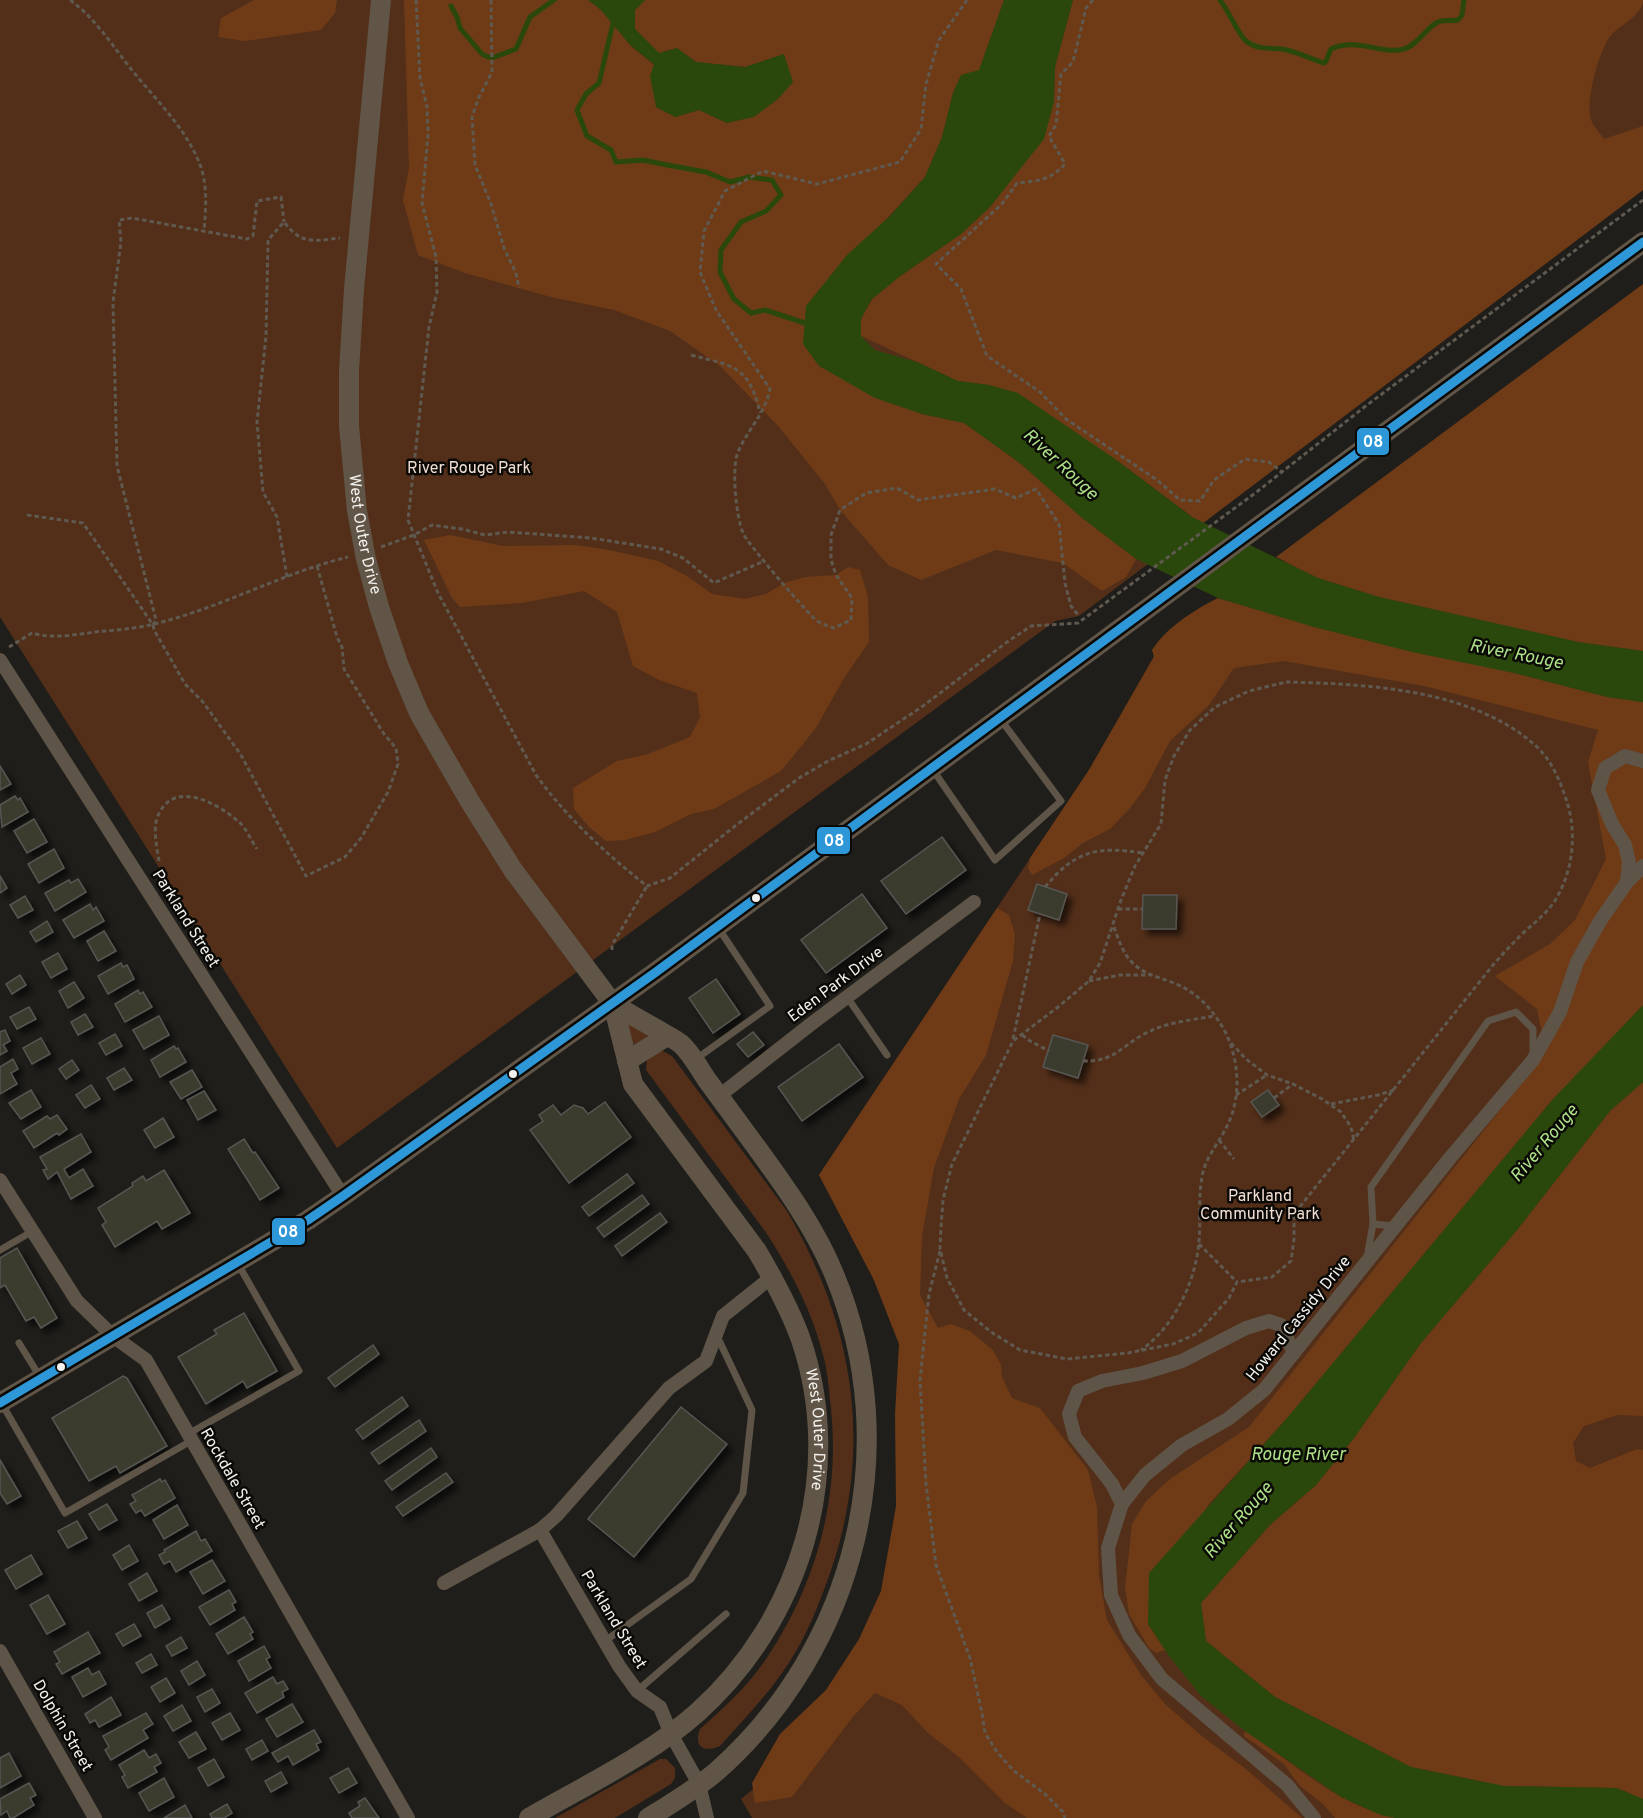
<svg xmlns="http://www.w3.org/2000/svg" width="1643" height="1818" viewBox="0 0 1643 1818" font-family="Overpass,sans-serif">
  <style>
    .green { fill: #532f19 }
    .forest { fill: #6f3b17 }
    .water { fill: #2a480b }
    .lines { fill: none; stroke-linecap: round; stroke-linejoin: round }
    .stream { stroke: #2a480b; stroke-width: 5 }
    .building { fill: #3a3a2d; stroke: #575653; stroke-width: 1.5; filter: url(#shadow) }
    .path { stroke: #5f5950; stroke-width: 3; stroke-dasharray: 4.5 3; stroke-linecap: butt }
    .service { stroke: #5e5447; stroke-width: 7 }
    .minor { stroke: #5e5447; stroke-width: 14 }
    .secondary { stroke: #605547; stroke-width: 20 }
    .bus-1-casing { stroke: #0a0906; stroke-width: 14 }
    .bus-1 { stroke: #2d97d7; stroke-width: 9 }
    .bus-dot { fill: #f3f1ed; stroke: #0a0906; stroke-width: 2 }
    .labels { text-anchor: middle; dominant-baseline: central; stroke-width: 5; stroke-linejoin: round; paint-order: stroke }
    .park-label { font-size: 16px; fill: #f2dfd4; stroke: #0a0906 }
    .street-label { font-size: 16px; fill: #f3f1ed; stroke: #0a0906 }
    .water-label { font-size: 18px; font-style: italic; fill: #aee289; stroke: #0a0906 }
    .line-badge { stroke: #0a0906; stroke-width: 2 }
    .badge-label { font-size: 16px; text-anchor: middle; font-weight: bold; fill: #fff }
  </style>
  <defs>
    <filter id="shadow"><feDropShadow dx="5.5" dy="5.5" stdDeviation="3" flood-color="#0009"/></filter>
  </defs>
  <rect width="100%" height="100%" fill="#1f1e1a"/>
  <g class="green">
    <path d="M0 0H1643V190L1079 616 1055 621 337 1148 0 617Z"/>
    <path d="M1643 304V1818H752L741 1799 793 1757 892 1600 910 1400 897 1331 873 1278 819 1175 1089 770 1154 656Z"/>
    <path d="M627 1022 649 1035 636 1044H632Z"/>
    <path d="M661 1050 672 1056 787 1211C857 1330 875 1456 825 1587 814 1617 801 1647 782 1673 764 1699 741 1722 720 1746 704 1753 693 1747 700 1729 725 1707 750 1684 768 1656 817 1582 840 1497 831 1409 829 1391 828 1372 823 1355 812 1311 790 1269 765 1231L646 1070 647 1059Z"/>
    <path d="M660 1759H666L675 1768V1778L671 1784 615 1818H555Z"/>
  </g>
  <g class="forest">
    <path d="M254 0H337L335 13 321 30 245 41 218 37 221 18Z"/>
    <path d="M404 0H588L601 10 631 46 654 65 656 107 676 117 699 110 727 123 784 54 745 67 696 62 677 48 659 53 635 29V10L645 0H1004L979 71 961 76 953 93 942 137 925 177 806 306 922 414 964 423 1021 464 1081 517 1136 559 1126 577 1102 591 1063 563 996 550 921 580 888 565 840 510 825 484 779 427 720 366 670 331 614 310 551 297 465 273 418 255 403 200 409 168Z"/>
    <path d="M1073 0H1643C1643 16 1618 25 1609 38 1599 53 1585 101 1591 120 1593 126 1600 133 1604 139L1643 126V190L1202 524 1115 459 1066 428 989 385 958 381 861 336V319L873 298 899 277 961 234 990 207 1014 175 1054 103 1055 67Z"/>
    <path d="M1643 284V651L1578 642 1379 597 1318 578 1276 557Z"/>
    <path d="M450 535 503 546 576 545 609 550 658 561 687 576 712 594 745 599 766 594 784 583 805 577 836 575 848 567 860 570 868 597 869 642 844 678 816 728 781 771 714 809 691 814 655 832 625 840 606 841 589 827 574 809 573 788 617 761 648 754 690 737 700 717 697 693 659 680 633 666 617 612 584 591 522 603 460 607 452 598 424 540Z"/>
    <path d="M1218 598 1314 627 1514 673 1607 697 1643 702V1009L1553 1099 1288 1417 1208 1505 1148 1624 1165 1650 1156 1653 1149 1648 1129 1614 1125 1588 1132 1524 1146 1501 1170 1479 1249 1427 1546 1052 1537 1009 1495 976 1550 944 1575 920 1606 859 1588 762 1598 730 1424 686 1284 661 1234 668 1209 705 1170 741 1145 788 1130 808 1110 829 1083 843 1064 858 1032 875 1028 868 1030 858 1089 770 1154 657 1152 650C1166 628 1194 610 1218 598Z"/>
    <path d="M997 908 1009 915 1015 934 1013 961 986 1055 959 1099 934 1168 922 1236 920 1295 938 1328 951 1324 970 1331 993 1350 1001 1365 1002 1377 1012 1398 1040 1408 1088 1470 1097 1507 1099 1576 1107 1620 1141 1675 1166 1705 1203 1737 1246 1769 1302 1818H1027L1005 1803 960 1758 928 1733 902 1705 875 1693 852 1718 792 1797 755 1803 752 1783 780 1734 826 1690 859 1639 881 1591 896 1506 895 1414 899 1344 873 1278 819 1175Z"/>
    <path d="M1643 1082V1416L1617 1415 1584 1426 1573 1443 1576 1461 1590 1468 1637 1449 1643 1450V1799L1617 1788 1504 1786 1411 1767 1275 1697 1206 1641 1201 1603 1270 1525 1316 1485 1354 1438 1421 1343 1517 1230 1610 1111Z"/>
    <path d="M1245 1731C1293 1762 1339 1807 1396 1818H1335L1323 1804 1300 1786 1284 1764 1244 1736Z"/>
  </g>
  <g class="water">
    <path d="M588 0H645L635 10V29L659 53 677 48 696 62 745 67 784 54 793 82 778 99 754 117 727 123 699 110 675 117 656 107 650 76 654 64 631 46 601 10Z"/>
    <path d="M1004 0H1073L1055 67 1054 102 1044 139 990 207 961 234 899 277 871 300 861 319V336L875 350 917 362 958 381 989 385 1018 393 1115 459 1192 517 1318 578 1379 597 1578 642 1643 651V702L1607 697 1514 673 1412 652 1314 627 1218 598 1136 559 1081 517 1021 464 964 423 922 414 875 398 819 366 803 344 806 306 847 255 891 215 925 177 942 137 953 93 961 75 979 70Z"/>
    <path d="M1643 1005V1082L1610 1111 1517 1230 1421 1343 1354 1438 1316 1485 1270 1525 1201 1603 1206 1641 1275 1697 1411 1767 1504 1786 1617 1788 1643 1799V1818H1396L1381 1815 1341 1797 1245 1731 1201 1696 1169 1656 1148 1624 1149 1573 1288 1417 1553 1099Z"/>
  </g>
  <g class="lines">
    <g class="stream">
      <path d="M1220 0C1228 10 1239 35 1246 41 1258 51 1273 47 1287 50 1299 53 1312 59 1324 63L1326 61 1331 49C1357 37 1381 55 1404 49 1416 46 1426 29 1436 23 1443 18 1451 22 1458 20L1462 15 1464 0"/>
      <path d="M451 6 457 17 460 28 482 54 488 57H495L516 49 530 17 554 0"/>
      <path d="M614 19 599 83 586 94 577 110 587 136 611 150 616 162 643 160 667 165 706 172 730 182 749 177 772 180 781 195 766 211 741 222 721 250 720 272 734 299 751 313 765 310 811 325"/>
    </g>
  </g>
  <g class="building">
    <path d="M0 766 11 784 0 790Z"/>
    <path d="M15 796 18 800 20 798 28 812 2 827 0 805Z"/>
    <path d="M34 819 47 842 27 853 14 831Z"/>
    <path d="M942 837 966 870 906 914 881 881Z"/>
    <path d="M54 849 64 868 39 883 28 864Z"/>
    <path d="M0 876 7 888 0 893Z"/>
    <path d="M78 879 86 892 55 911 45 893 69 880 71 883Z"/>
    <path d="M1037 884 1067 894 1059 920 1028 910Z"/>
    <path d="M862 894 887 928 826 973 801 940Z"/>
    <path d="M1143 895H1177L1176 929H1142Z"/>
    <path d="M25 896 33 910 18 918 10 905Z"/>
    <path d="M90 904 93 910 96 907 104 921 74 938 63 920Z"/>
    <path d="M47 921 53 932 36 942 30 932Z"/>
    <path d="M104 931 116 951 98 961 87 941Z"/>
    <path d="M58 953 67 969 51 978 42 962Z"/>
    <path d="M121 963 123 967 127 965 134 979 108 994 98 976Z"/>
    <path d="M20 975 26 985 12 994 6 984Z"/>
    <path d="M716 979 740 1014 713 1033 689 998Z"/>
    <path d="M74 982 84 998 68 1008 59 991Z"/>
    <path d="M138 990 140 994 143 992 152 1007 125 1022 115 1004Z"/>
    <path d="M29 1007 36 1019 17 1029 10 1017Z"/>
    <path d="M85 1014 93 1027 78 1035 71 1022Z"/>
    <path d="M159 1016 169 1035 144 1049 133 1030Z"/>
    <path d="M5 1030 10 1041 3 1045 7 1051 0 1055V1032Z"/>
    <path d="M753 1032 764 1045 748 1057 737 1044Z"/>
    <path d="M115 1034 122 1046 106 1055 99 1043Z"/>
    <path d="M1053 1035 1088 1045 1078 1078 1043 1067Z"/>
    <path d="M41 1038 50 1054 32 1064 23 1048Z"/>
    <path d="M839 1044 863 1077 802 1121 778 1087Z"/>
    <path d="M174 1046 176 1049 178 1048 186 1062 160 1077 151 1060Z"/>
    <path d="M13 1059 18 1069 11 1073 17 1084 0 1094V1067Z"/>
    <path d="M72 1060 79 1070 66 1079 59 1069Z"/>
    <path d="M124 1068 132 1080 114 1090 107 1078Z"/>
    <path d="M192 1070 202 1087 181 1099 170 1082Z"/>
    <path d="M91 1085 100 1099 85 1108 76 1095Z"/>
    <path d="M31 1090 41 1107 21 1119 9 1103Z"/>
    <path d="M1268 1090 1279 1105 1262 1117 1251 1102Z"/>
    <path d="M204 1091 216 1110 198 1120 187 1100Z"/>
    <path d="M605 1102 631 1137 569 1183 530 1130 543 1121 539 1115 553 1105 561 1115 574 1105 583 1108 588 1114Z"/>
    <path d="M57 1115 67 1129 59 1135 57 1133 34 1148 23 1131 47 1116 50 1119Z"/>
    <path d="M163 1118 174 1137 155 1148 144 1130Z"/>
    <path d="M81 1134 91 1152 64 1169 69 1178 83 1169 93 1186 71 1199 57 1172 48 1179 43 1170 47 1169 40 1157Z"/>
    <path d="M244 1139 253 1153 255 1152 279 1188 260 1200 228 1149Z"/>
    <path d="M164 1170 190 1213 162 1229 157 1221 115 1247 102 1225 106 1222 98 1208 133 1186 132 1183 143 1176 146 1181Z"/>
    <path d="M627 1174 634 1183 589 1216 582 1207Z"/>
    <path d="M642 1195 649 1204 604 1237 597 1228Z"/>
    <path d="M660 1213 667 1222 622 1256 615 1246Z"/>
    <path d="M17 1248 57 1318 41 1328 34 1317 26 1321 5 1285 0 1288V1258Z"/>
    <path d="M244 1313 277 1371 247 1388 243 1381 206 1404 178 1357 217 1334 214 1330Z"/>
    <path d="M373 1345 379 1354 335 1387 328 1378Z"/>
    <path d="M123 1376 127 1378 167 1446 120 1473 116 1466 89 1481 52 1418Z"/>
    <path d="M402 1397 408 1406 363 1439 356 1430Z"/>
    <path d="M681 1407 727 1444 634 1557 588 1519Z"/>
    <path d="M419 1420 426 1431 379 1464 371 1453Z"/>
    <path d="M431 1448 437 1457 392 1490 385 1481Z"/>
    <path d="M0 1460 21 1496 7 1504 0 1493Z"/>
    <path d="M446 1473 453 1482 403 1516 396 1507Z"/>
    <path d="M160 1479 162 1482 165 1480 175 1498 145 1516 141 1510 136 1513 130 1504 136 1501 132 1495Z"/>
    <path d="M107 1504 117 1520 99 1530 89 1514Z"/>
    <path d="M177 1505 188 1525 164 1539 153 1520Z"/>
    <path d="M77 1521 87 1538 68 1548 58 1531Z"/>
    <path d="M196 1531 201 1541 205 1539 212 1551 176 1572 170 1561 164 1564 159 1555 165 1552 164 1550Z"/>
    <path d="M129 1545 138 1561 122 1570 113 1555Z"/>
    <path d="M31 1555 42 1574 16 1589 5 1570Z"/>
    <path d="M212 1560 225 1581 203 1594 190 1572Z"/>
    <path d="M147 1573 157 1591 139 1601 129 1584Z"/>
    <path d="M229 1590 236 1602 232 1604 235 1610 210 1625 199 1607Z"/>
    <path d="M48 1595 65 1624 47 1634 30 1605Z"/>
    <path d="M162 1605 170 1619 155 1628 147 1613Z"/>
    <path d="M244 1617 253 1632 250 1634 253 1639 228 1654 216 1634Z"/>
    <path d="M134 1624 141 1636 123 1646 116 1634Z"/>
    <path d="M88 1632 100 1653 62 1674 56 1664 60 1662 54 1652Z"/>
    <path d="M181 1637 187 1648 172 1656 166 1646Z"/>
    <path d="M264 1646 270 1657 266 1659 271 1668 249 1681 238 1661Z"/>
    <path d="M151 1654 157 1665 142 1673 136 1663Z"/>
    <path d="M197 1661 205 1675 189 1685 181 1671Z"/>
    <path d="M88 1668 92 1675 99 1671 106 1684 83 1697 72 1677Z"/>
    <path d="M273 1677 277 1684 283 1681 288 1689 282 1692 284 1697 257 1713 245 1693Z"/>
    <path d="M166 1678 175 1693 160 1702 151 1687Z"/>
    <path d="M212 1689 220 1703 205 1712 197 1697Z"/>
    <path d="M111 1697 121 1715 99 1727 95 1720 90 1723 85 1714Z"/>
    <path d="M292 1704 303 1722 277 1737 266 1719Z"/>
    <path d="M182 1705 191 1721 173 1731 164 1716Z"/>
    <path d="M146 1713 153 1724 143 1730 148 1738 111 1760 105 1750 109 1747 103 1736Z"/>
    <path d="M230 1713 240 1730 222 1740 212 1723Z"/>
    <path d="M314 1730 321 1742 316 1744 319 1750 293 1765 288 1756 278 1762 272 1753Z"/>
    <path d="M196 1732 206 1749 189 1758 179 1742Z"/>
    <path d="M262 1740 268 1751 252 1760 246 1749Z"/>
    <path d="M144 1750 149 1758 156 1754 161 1763 154 1767 157 1772 128 1788 122 1777 125 1775 119 1765Z"/>
    <path d="M9 1753 21 1776 0 1788V1758Z"/>
    <path d="M214 1759 224 1777 208 1786 198 1768Z"/>
    <path d="M348 1768 357 1783 339 1793 330 1778Z"/>
    <path d="M281 1772 287 1783 271 1792 265 1781Z"/>
    <path d="M164 1778 174 1797 149 1811 139 1793Z"/>
    <path d="M29 1783 36 1795 30 1798 34 1805 13 1818H10L7 1811 1 1815 0 1799Z"/>
    <path d="M365 1798 379 1818H352L349 1813 360 1806 358 1802Z"/>
    <path d="M227 1804 232 1813 224 1818H212L210 1814Z"/>
    <path d="M185 1805 192 1818H164Z"/>
  </g>
  <g class="lines">
    <g class="path">
      <path d="M70 0C95 18 112 45 131 69 155 99 184 126 199 162 208 184 206 208 204 231"/>
      <path d="M416 0 420 78 427 107 428 135 422 203 436 257 437 292 429 327 408 520 438 593 536 775C567 818 606 854 647 886L670 878 735 826 799 778 830 760 866 744 923 706 1007 642 1031 626 1078 623 1254 494 1367 405 1643 200"/>
      <path d="M491 0 492 72 479 97 472 117 475 165 491 204 504 248 516 273 519 288"/>
      <path d="M967 0 939 40 926 84 921 129 900 162 817 184 763 171 725 191 704 231 700 272 716 310 770 389C765 415 745 432 737 455 732 472 736 516 743 533 746 542 809 615 817 621 822 624 828 626 834 628L851 620 852 598 836 575 831 560V535L840 510 866 493 897 488 918 500 995 489 1016 498 1036 489 1059 524 1065 583 1071 606 1079 616"/>
      <path d="M1093 0 1086 8 1073 62 1061 74 1056 125 1049 136 1065 164C1050 180 1039 181 1017 183L1002 204 936 264 961 289 987 356 1040 392 1066 419 1157 480 1180 500 1200 501 1214 480 1245 459 1269 462 1282 472"/>
      <path d="M691 355C733 366 749 365 760 413"/>
      <path d="M27 515 83 523 153 625 156 620 117 466 113 302 121 242 119 220 132 218 247 239 253 236 257 201 281 197 284 222"/>
      <path d="M381 547 414 535 432 525 462 529 485 535 508 532 591 538 661 549 683 558 714 583 764 561"/>
      <path d="M287 577 277 517 263 492 257 422 266 336 268 240 284 222C302 245 313 241 340 238"/>
      <path d="M153 625 154 630 185 684 203 702 241 755 306 876 345 857 361 838 388 792 398 764 396 748 384 734 344 669 342 647 337 637 317 566"/>
      <path d="M9 647 32 633C52 639 74 635 95 632 114 630 135 629 154 624 221 608 282 573 348 557"/>
      <path d="M1286 682C1368 684 1474 689 1537 747 1552 761 1561 783 1567 802 1577 834 1573 870 1556 899 1546 915 1531 925 1518 938 1509 947 1501 956 1493 965L1294 1214V1239L1291 1261 1272 1277 1237 1282 1229 1298 1198 1333 1173 1344 1128 1353 1067 1359 1020 1350 991 1332 964 1310 947 1278 940 1249 941 1227 943 1200 952 1164 1013 1041 1058 1007 1089 981 1100 963 1121 900 1135 866 1161 824 1165 780 1174 756 1190 730 1215 707 1249 691Z"/>
      <path d="M159 861C157 848 153 831 157 818 172 778 216 802 239 822 246 828 251 840 257 849"/>
      <path d="M1045 887C1076 850 1097 846 1143 853"/>
      <path d="M1118 909H1142"/>
      <path d="M1114 927C1119 941 1124 957 1136 966 1147 975 1161 978 1174 983 1196 992 1211 1007 1223 1028 1239 1056 1242 1095 1228 1124 1220 1142 1205 1157 1202 1177 1198 1198 1201 1220 1199 1241 1196 1281 1174 1327 1141 1350"/>
      <path d="M612 950V945L647 886"/>
      <path d="M1089 981 1120 975H1150"/>
      <path d="M1022 1035 1030 1041 1049 1051"/>
      <path d="M1013 1039 1040 914"/>
      <path d="M1231 1043 1246 1059 1267 1075 1293 1084 1322 1099 1341 1112 1351 1127 1354 1141"/>
      <path d="M1083 1061C1115 1062 1121 1046 1146 1033 1167 1022 1192 1020 1214 1016"/>
      <path d="M1236 1095 1267 1075"/>
      <path d="M1274 1098 1293 1084"/>
      <path d="M1331 1104 1378 1095 1394 1090"/>
      <path d="M1219 1140 1234 1159"/>
      <path d="M1199 1244 1237 1282"/>
      <path d="M940 1251 929 1294 920 1380 926 1484 936 1565 970 1658 982 1713 985 1733 997 1752 1014 1771 1045 1794 1063 1812 1065 1818"/>
    </g>
    <g class="service">
      <path d="M933 770 995 860 1061 801 1001 720"/>
      <path d="M847 997 887 1055"/>
      <path d="M696 1059 770 1006 719 929"/>
      <path d="M1373 1224 1394 1226"/>
      <path d="M0 1250 33 1231"/>
      <path d="M1367 1257 1373 1224 1371 1187 1488 1021 1516 1012 1533 1029V1054"/>
      <path d="M19 1343 40 1377"/>
      <path d="M2 1404 65 1513 191 1441"/>
      <path d="M188 1434 299 1371 238 1264"/>
      <path d="M605 1641 691 1579 743 1493 752 1410 717 1336"/>
      <path d="M637 1691 726 1614"/>
    </g>
    <g class="minor">
      <path d="M0 660 343 1196"/>
      <path d="M1627 882 1629 862 1625 845 1612 824 1598 790 1605 768 1625 756 1643 761"/>
      <path d="M719 1096 815 1021 974 902"/>
      <path d="M0 1180 77 1301 113 1336 146 1360 408 1818"/>
      <path d="M1122 1504 1112 1484 1075 1437 1069 1414 1078 1391 1102 1381 1143 1373 1182 1361 1246 1328 1269 1321 1281 1325 1294 1353"/>
      <path d="M540 1530 619 1666 637 1691 660 1707 671 1734 699 1784 707 1818"/>
      <path d="M444 1583 540 1530 556 1516 669 1388 706 1361 723 1316 773 1276"/>
      <path d="M0 1651 95 1818"/>
      <path d="M1314 1818 1287 1785 1162 1679 1129 1635 1111 1595 1108 1548 1122 1504 1145 1475 1182 1445 1228 1419 1264 1390 1450 1158 1533 1060 1560 1012 1577 962 1600 921 1627 882 1643 866"/>
    </g>
    <g class="secondary">
      <path id="s1" d="M381 0 354 289 349 371V426L357 511 366 559 379 607 398 663 419 713 469 800 513 870 613 1004 633 1084 757 1251C774 1280 790 1309 801 1340 846 1473 800 1620 698 1712 650 1755 584 1786 529 1818"/>
      <path d="M613 1004C628 1013 644 1022 660 1031 666 1035 675 1039 681 1044 691 1053 699 1068 707 1080 724 1103 740 1125 757 1148 786 1188 815 1228 834 1274 906 1446 856 1648 717 1771 696 1789 671 1804 648 1818"/>
      <path d="M627 1061 667 1036"/>
      <path d="M0 1403 308 1220 343 1196 656 972 1643 242"/>
    </g>
    <defs>
      <path id="bus-1" d="M0 1403 308 1220 343 1196 656 972 1643 242"/>
    </defs>
    <use href="#bus-1" class="bus-1-casing"/>
    <use href="#bus-1" class="bus-1"/>
  </g>
  <g class="bus-dot">
    <circle cx="756" cy="898" r="5"/>
    <circle cx="513" cy="1074" r="5"/>
    <circle cx="61" cy="1367" r="5"/>
  </g>
  <g class="labels">
    <g class="park-label">
      <text x="469" y="469">River Rouge Park</text>
      <text x="1260" y="1197">Parkland<tspan x="1260" dy="18">Community Park</tspan></text>
    </g>
    <g class="street-label">
      <text stroke="none"><textPath href="#s1" startOffset="537">West Outer Drive</textPath></text>
      <text transform="translate(185 919) rotate(58)">Parkland Street</text>
      <text transform="translate(836 985) rotate(-37)">Eden Park Drive</text>
      <text transform="translate(1299 1319) rotate(-51)">Howard Cassidy Drive</text>
      <text stroke="none"><textPath href="#s1" startOffset="1556">West Outer Drive</textPath></text>
      <text transform="translate(232 1479) rotate(60)">Rockdale Street</text>
      <text transform="translate(613 1620) rotate(59)">Parkland Street</text>
      <text transform="translate(62 1726) rotate(60)">Dolphin Street</text>
    </g>
    <g class="water-label">
      <text transform="translate(1060 465) rotate(43)">River Rouge</text>
      <text transform="translate(1516 655) rotate(11)">River Rouge</text>
      <text transform="translate(1545 1144) rotate(-50)">River Rouge</text>
      <text x="1298" y="1455">Rouge River</text>
      <text transform="translate(1239 1521) rotate(-49)">River Rouge</text>
    </g>
  </g>
  <g class="line-badge">
    <rect x="1356" y="427" width="34" height="29" rx="6" fill="#2d97d7"/>
    <rect x="816" y="826" width="35" height="29" rx="6" fill="#2d97d7"/>
    <rect x="271" y="1217" width="35" height="29" rx="6" fill="#2d97d7"/>
  </g>
  <g class="badge-label">
    <text x="1373" y="447">08</text>
    <text x="834" y="846">08</text>
    <text x="288" y="1237">08</text>
  </g>
</svg>
